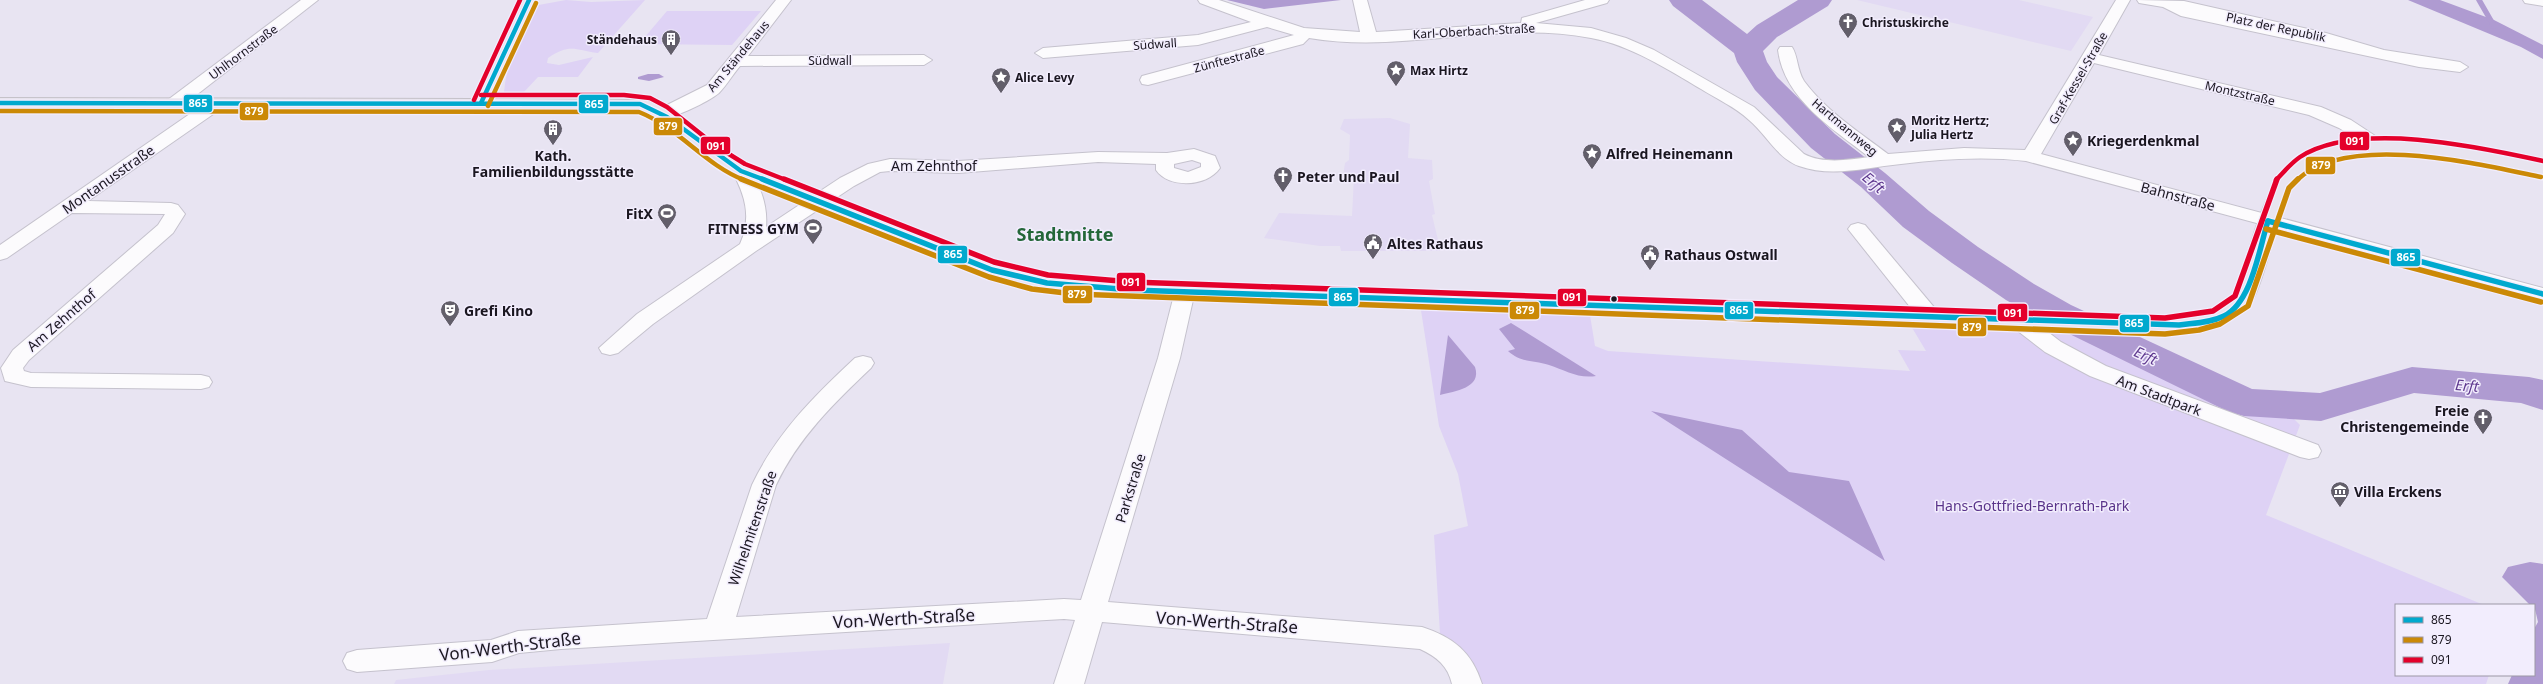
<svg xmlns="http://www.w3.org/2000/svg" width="2543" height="684" viewBox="0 0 2543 684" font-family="'Noto Sans',sans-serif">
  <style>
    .built { fill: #e2daf3 }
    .green { fill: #ded2f5 }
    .water { fill: #af9bd1 }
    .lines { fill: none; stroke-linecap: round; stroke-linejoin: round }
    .stream { stroke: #af9bd1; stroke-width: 5.5 }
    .river { fill: #af9bd1; fill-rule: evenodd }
    .minor-casing { stroke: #c5c2cd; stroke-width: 2 }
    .major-casing { stroke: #c5c2c9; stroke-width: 2 }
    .minor { fill: #fcfbfd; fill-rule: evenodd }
    .major { fill: #e8e4ef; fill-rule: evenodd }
    .bus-1-far1-casing { stroke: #f2edfd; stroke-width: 7 }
    .bus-1-casing { stroke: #f2edfd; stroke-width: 8 }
    .bus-2-far1-casing { stroke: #f2edfd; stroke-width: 7 }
    .bus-2-casing { stroke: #f2edfd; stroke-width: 8 }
    .bus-3-far1-casing { stroke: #f2edfd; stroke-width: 7 }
    .bus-3-casing { stroke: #f2edfd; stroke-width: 8 }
    .bus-1-far1 { stroke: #00a9ce; stroke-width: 4.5 }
    .bus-1 { stroke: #00a9ce; stroke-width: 5.5 }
    .bus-2-far1 { stroke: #cb8906; stroke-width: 4.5 }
    .bus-2 { stroke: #cb8906; stroke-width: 5.5 }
    .bus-3-far1 { stroke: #e4002b; stroke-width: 4.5 }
    .bus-3 { stroke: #e4002b; stroke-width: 5.5 }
    .bus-dot { fill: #1a1620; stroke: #f2edfd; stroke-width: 1.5 }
    .labels { text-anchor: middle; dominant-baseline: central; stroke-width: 3; stroke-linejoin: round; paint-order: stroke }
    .far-poi-label { font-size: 12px; font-weight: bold; fill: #1a1620; stroke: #f2edfd; text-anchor: start }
    .far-street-label { font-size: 12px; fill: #1a1620; stroke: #f2edfd }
    .poi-label { font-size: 14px; font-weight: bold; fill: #1a1620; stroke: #f2edfd; text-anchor: start }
    .street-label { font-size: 14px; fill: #1a1620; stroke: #f2edfd }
    .park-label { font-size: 14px; fill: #5a348a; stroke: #f2edfd }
    .water-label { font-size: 15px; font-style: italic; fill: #5f398f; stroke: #f2edfd }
    .near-street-label { font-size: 17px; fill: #1a1620; stroke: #f2edfd }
    .district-label { font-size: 18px; font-weight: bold; fill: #246739; stroke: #f2edfd }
    .line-badge { stroke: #f2edfd; stroke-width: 1.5 }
    .badge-label { font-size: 11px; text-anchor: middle; font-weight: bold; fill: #fff }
  </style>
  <rect width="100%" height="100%" fill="#e8e4f2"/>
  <g class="built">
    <path d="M1857 0H2019L2093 17 2071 51Z"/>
    <path d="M1390 118 1410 124 1408 158 1432 160 1433 179 1429 181 1435 214 1432 215 1438 240H1436L1437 247H1440V251H1341L1340 246H1320L1264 238 1279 213 1352 216 1354 177 1343 176 1345 163 1349 160 1350 135 1340 129 1344 119Z"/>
    <path d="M950 643 943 684H394L396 680 489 670Z"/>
  </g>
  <g class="green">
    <path d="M566 0 591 2 645 0 598 53C575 50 570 43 548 58L547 63 559 65 593 57 578 77H538L524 92H504C507 61 520 34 533 6Z"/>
    <path d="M667 11H761L732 45 639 44Z"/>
    <path d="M1420 304 1589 309 1595 346 1608 351 1910 371 1898 350 1926 351 1908 321 2086 326 2242 402 2279 404 2300 425 2266 515 2484 605H2396V675H2489L2486 684H1462L1441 650 1434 535 1468 526 1458 474 1439 426Z"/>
  </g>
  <g class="water">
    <path d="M1227 0H1341L1264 9Z"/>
    <path d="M1804 0H1826L1782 28 1762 48 1763 59 1747 60 1728 47 1745 41 1774 17Z"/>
    <path d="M2408 0H2440L2451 4 2494 20 2543 45V59L2521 47Z"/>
    <path d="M648 74H659L664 77 649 81 638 79V77Z"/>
    <path d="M1511 323 1596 376C1578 379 1565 370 1549 365 1533 360 1521 363 1508 351L1515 349 1499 329Z"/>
    <path d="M1448 335 1475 367C1482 388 1455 391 1440 395Z"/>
    <path d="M1651 411 1742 430 1789 472 1849 481 1885 561Z"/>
    <path d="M2530 562 2543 564V684H2508L2512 675H2534V629L2538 622 2534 605H2530L2502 577 2508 567Z"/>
  </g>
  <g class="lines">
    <path class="stream" d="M2479 0 2494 26"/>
    <path class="river" d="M1669 0H1702L1747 34 1757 25 1798 0H1832L1828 6 1777 37 1763 51 1767 62 1777 77 1835 134 1885 173 1929 211 1978 247 2034 284 2071 305 2252 389 2320 393 2412 367 2529 377 2543 380V410L2521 403 2414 393 2321 421 2244 416 2229 412 2043 321 2006 300 1952 263 1903 227 1861 187 1811 148 1755 90 1737 62 1734 53 1673 6Z"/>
    <defs>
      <g id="minor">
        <path d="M301 0H318L181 107H169L166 103 169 99Z"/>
        <path d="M776 0H791L748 56 924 55 932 60 924 65 740 66C733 74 727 85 719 93 708 102 670 121 657 118L654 114 657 110 707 85Z"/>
        <path d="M1198 0H1219L1304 28 1360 32 1353 0H1367L1376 32 1521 23 1522 18 1585 0H1609L1607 3 1536 23 1591 28 1626 38 1654 50 1754 107 1804 154C1823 164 1848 160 1869 157 1833 129 1784 99 1778 50L1780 47H1792C1798 56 1797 70 1804 81 1826 111 1859 132 1888 154L1964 148 2025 150 2116 0H2130L2099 55 2321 107 2351 120 2392 147 2389 151H2377L2339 128 2309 115 2094 63 2041 154 2543 288V300L2026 161C1984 156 1942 159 1901 164 1868 167 1832 178 1799 166 1777 158 1766 134 1749 120 1735 107 1717 99 1701 89 1667 69 1630 45 1591 38 1497 20 1403 54 1309 38L1303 44 1148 85 1142 84 1140 80 1142 76 1294 35 1267 27 1198 45 1043 58 1035 53 1043 48 1198 35 1251 22 1200 3Z"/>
        <path d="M2137 0 2184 1 2326 33 2384 50 2460 62 2468 67 2460 72 2419 67 2181 16 2163 7 2139 3Z"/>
        <path d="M2523 0H2543V6L2525 3Z"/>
        <path d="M216 99 222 100 225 104 222 108 88 201 171 203 178 205 185 214 173 233 29 360 23 368 24 371 31 373 201 375 209 377 212 382 209 387 201 389 31 387 5 381 1 368 13 350 158 225 165 214 72 213 7 258 0 260V245L210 100Z"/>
        <path d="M1194 149 1215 156 1220 168C1207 187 1169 189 1156 170V164L1098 162 958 173 890 171 880 172 854 186 756 251 653 324 618 353 610 355 602 353 599 348 637 314 740 244C752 217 745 195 732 171L734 167H748C760 185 768 205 766 227L840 178 868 164 890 159 958 161 1098 152 1167 153ZM1192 160 1201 163V167L1188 172 1174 168V164Z"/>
        <path d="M1858 223 1865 225 1938 312 1941 317 1938 322 1930 323 1922 322 1848 229 1851 225Z"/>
        <path d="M1185 285 1192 287 1195 291 1180 358 1108 602 1422 627C1453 637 1472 652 1482 684H1452C1448 666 1437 657 1420 649L1102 622 1084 684H1054L1075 620 1064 619 561 649 519 653 492 662 357 672 347 669 343 661 347 653 357 650 491 640 518 631 707 619 752 485C776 434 814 396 855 358L863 356 871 358 874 363 871 368C834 403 798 438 776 485L736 617 1064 599 1081 600 1158 358 1175 291 1178 287Z"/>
        <path d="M2018 314 2026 315 2061 342 2106 366 2318 445 2321 451 2318 457 2309 459 2300 457 2090 376 2045 352 2010 325 2007 320 2010 315Z"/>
      </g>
      <path id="major" d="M522 0H536L492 99 646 100 671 111 722 151 748 167 999 266 1035 275 1075 280 2176 319C2194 317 2218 315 2231 299 2236 294 2238 282 2241 274 2253 241 2265 179 2297 160 2362 123 2474 148 2543 163V175C2487 162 2358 133 2309 169 2292 181 2288 196 2281 214 2275 232 2259 295 2249 306 2229 329 2193 330 2165 333L1075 292 1034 287 985 274 734 175C701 156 675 121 639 109L0 108V98L475 99Z"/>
    </defs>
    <use href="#minor" class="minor-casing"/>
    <use href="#major" class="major-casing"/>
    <use href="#minor" class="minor"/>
    <use href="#major" class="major"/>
    <defs>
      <g id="bus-1-far1">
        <path d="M0 103 640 104 667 117 741 171 765 180"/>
        <path d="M481 103 529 0"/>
      </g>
      <g id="bus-1">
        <path d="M762 179 992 270 1047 283 1132 290 2179 325C2194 323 2210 323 2224 316 2252 302 2259 249 2268 221"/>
        <path d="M2268 221 2543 294"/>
      </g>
      <g id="bus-2-far1">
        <path d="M488 106 536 3"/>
        <path d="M0 111 639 112C679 128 705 165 744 180"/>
        <path d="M2297 180C2348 132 2478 164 2541 177"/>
      </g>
      <g id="bus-2">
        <path d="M741 179 989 277 1032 289 1074 294 2165 334 2199 330 2220 324 2248 306 2289 188 2298 179"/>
        <path d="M2266 229 2541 302"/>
      </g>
      <g id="bus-3-far1">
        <path d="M481 95H624L650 98 667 107 716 146 745 164 786 180"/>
        <path d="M474 100 520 0"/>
        <path d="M2276 180C2283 173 2291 163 2300 157 2358 120 2479 147 2543 161"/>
      </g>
      <path id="bus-3" d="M784 179 994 262 1048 275 1132 282 2165 318 2213 311 2235 296 2277 179"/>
    </defs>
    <use href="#bus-1-far1" class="bus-1-far1-casing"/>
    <use href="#bus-1" class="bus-1-casing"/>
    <use href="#bus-2-far1" class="bus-2-far1-casing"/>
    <use href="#bus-2" class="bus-2-casing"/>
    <use href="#bus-3-far1" class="bus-3-far1-casing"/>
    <use href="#bus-3" class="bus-3-casing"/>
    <use href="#bus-1-far1" class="bus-1-far1"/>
    <use href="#bus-1" class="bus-1"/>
    <use href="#bus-2-far1" class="bus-2-far1"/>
    <use href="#bus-2" class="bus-2"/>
    <use href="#bus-3-far1" class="bus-3-far1"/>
    <use href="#bus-3" class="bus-3"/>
  </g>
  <defs>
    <symbol id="church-pin" viewBox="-11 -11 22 30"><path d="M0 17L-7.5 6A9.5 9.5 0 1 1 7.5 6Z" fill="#625e6a" stroke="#f2edfd"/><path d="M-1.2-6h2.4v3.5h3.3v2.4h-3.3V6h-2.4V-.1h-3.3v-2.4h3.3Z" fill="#fff"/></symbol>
    <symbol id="building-pin" viewBox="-11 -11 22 30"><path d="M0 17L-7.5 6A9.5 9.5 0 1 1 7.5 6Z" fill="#625e6a" stroke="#f2edfd"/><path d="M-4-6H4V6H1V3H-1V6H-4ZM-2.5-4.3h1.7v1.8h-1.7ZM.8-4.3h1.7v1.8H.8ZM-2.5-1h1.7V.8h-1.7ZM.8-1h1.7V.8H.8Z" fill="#fff"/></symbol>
    <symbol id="sight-pin" viewBox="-11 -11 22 30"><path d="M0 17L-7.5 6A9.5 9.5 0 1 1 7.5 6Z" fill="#625e6a" stroke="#f2edfd"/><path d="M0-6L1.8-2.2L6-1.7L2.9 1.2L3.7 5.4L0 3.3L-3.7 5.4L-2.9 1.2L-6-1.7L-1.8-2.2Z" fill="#fff"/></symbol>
    <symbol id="stadium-pin" viewBox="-11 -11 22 30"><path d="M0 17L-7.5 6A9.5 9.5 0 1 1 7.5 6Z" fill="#625e6a" stroke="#f2edfd"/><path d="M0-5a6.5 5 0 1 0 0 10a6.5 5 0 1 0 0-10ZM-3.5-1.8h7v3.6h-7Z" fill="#fff"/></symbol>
    <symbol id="civic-pin" viewBox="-11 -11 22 30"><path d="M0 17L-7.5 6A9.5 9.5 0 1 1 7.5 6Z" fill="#625e6a" stroke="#f2edfd"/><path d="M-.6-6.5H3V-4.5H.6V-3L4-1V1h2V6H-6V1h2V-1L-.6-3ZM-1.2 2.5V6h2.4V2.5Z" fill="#fff"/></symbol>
    <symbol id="theatre-pin" viewBox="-11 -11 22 30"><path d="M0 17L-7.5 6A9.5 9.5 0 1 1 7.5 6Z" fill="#625e6a" stroke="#f2edfd"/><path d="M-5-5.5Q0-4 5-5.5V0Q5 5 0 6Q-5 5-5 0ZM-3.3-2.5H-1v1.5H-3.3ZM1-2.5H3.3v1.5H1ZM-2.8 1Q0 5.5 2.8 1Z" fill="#fff"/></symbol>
    <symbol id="museum-pin" viewBox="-11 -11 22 30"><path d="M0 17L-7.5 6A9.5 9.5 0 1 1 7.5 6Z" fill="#625e6a" stroke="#f2edfd"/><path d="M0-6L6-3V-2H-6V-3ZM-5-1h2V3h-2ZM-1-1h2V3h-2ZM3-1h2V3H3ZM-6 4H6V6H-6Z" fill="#fff"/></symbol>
  </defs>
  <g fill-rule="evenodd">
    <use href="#church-pin" x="1837" y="11" width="22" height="30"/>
    <use href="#building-pin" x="660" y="28" width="22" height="30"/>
    <use href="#sight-pin" x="1385" y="59" width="22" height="30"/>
    <use href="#sight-pin" x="990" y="66" width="22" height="30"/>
    <use href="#sight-pin" x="1886" y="116" width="22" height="30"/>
    <use href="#building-pin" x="542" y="118" width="22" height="30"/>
    <use href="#sight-pin" x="2062" y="129" width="22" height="30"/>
    <use href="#sight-pin" x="1581" y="142" width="22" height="30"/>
    <use href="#church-pin" x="1272" y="165" width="22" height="30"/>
    <use href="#stadium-pin" x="656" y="202" width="22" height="30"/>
    <use href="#stadium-pin" x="802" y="217" width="22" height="30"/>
    <use href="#civic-pin" x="1362" y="232" width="22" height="30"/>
    <use href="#civic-pin" x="1639" y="243" width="22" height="30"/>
    <use href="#theatre-pin" x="439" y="299" width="22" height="30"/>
    <use href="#church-pin" x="2472" y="407" width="22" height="30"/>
    <use href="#museum-pin" x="2329" y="480" width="22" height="30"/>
  </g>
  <circle class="bus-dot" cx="1614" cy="299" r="3.5"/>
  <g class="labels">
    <g class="far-poi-label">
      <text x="1862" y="22">Christuskirche</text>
      <text x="657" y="39" text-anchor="end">Ständehaus</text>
      <text x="1410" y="70">Max Hirtz</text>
      <text x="1015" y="77">Alice Levy</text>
      <text x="1911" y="120">Moritz Hertz;<tspan x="1911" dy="14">Julia Hertz</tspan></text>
    </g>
    <g class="far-street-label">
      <text transform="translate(2276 27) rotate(12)">Platz der Republik</text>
      <text transform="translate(1474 31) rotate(-3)">Karl-Oberbach-Straße</text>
      <text transform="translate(1155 44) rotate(-4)">Südwall</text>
      <text transform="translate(243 52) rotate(-37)">Uhlhornstraße</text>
      <text transform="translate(738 56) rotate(-50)">Am Ständehaus</text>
      <text transform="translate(1229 59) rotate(-15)">Zünftestraße</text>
      <text x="830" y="60">Südwall</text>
      <text transform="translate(2078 78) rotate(-60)">Graf-Kessel-Straße</text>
      <text transform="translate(2240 93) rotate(13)">Montzstraße</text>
      <text transform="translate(1845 127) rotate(40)">Hartmannweg</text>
    </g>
    <g class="poi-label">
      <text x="2087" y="140">Kriegerdenkmal</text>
      <text x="1606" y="153">Alfred Heinemann</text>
      <text x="553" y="155" text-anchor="middle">Kath.<tspan x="553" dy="16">Familienbildungsstätte</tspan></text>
      <text x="1297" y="176">Peter und Paul</text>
      <text x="653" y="213" text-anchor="end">FitX</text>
      <text x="799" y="228" text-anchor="end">FITNESS GYM</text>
      <text x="1387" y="243">Altes Rathaus</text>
      <text x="1664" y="254">Rathaus Ostwall</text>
      <text x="464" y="310">Grefi Kino</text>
      <text x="2469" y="410" text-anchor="end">Freie<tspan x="2469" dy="16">Christengemeinde</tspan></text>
      <text x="2354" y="491">Villa Erckens</text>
    </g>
    <g class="street-label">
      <text x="934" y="165">Am Zehnthof</text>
      <text transform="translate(108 179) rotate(-35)">Montanusstraße</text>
      <text transform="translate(2178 196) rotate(15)">Bahnstraße</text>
      <text transform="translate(61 320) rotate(-41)">Am Zehnthof</text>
      <text transform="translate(2159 395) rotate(21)">Am Stadtpark</text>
      <text transform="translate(1130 488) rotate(-73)">Parkstraße</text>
      <text transform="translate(752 528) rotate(-71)">Wilhelmitenstraße</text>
    </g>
    <g class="park-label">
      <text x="2032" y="505">Hans-Gottfried-Bernrath-Park</text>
    </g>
    <g class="water-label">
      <text transform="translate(1874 182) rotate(40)">Erft</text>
      <text transform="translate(2146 355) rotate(25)">Erft</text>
      <text transform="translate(2467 385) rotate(5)">Erft</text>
    </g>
    <g class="near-street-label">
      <text transform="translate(904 618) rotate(-3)">Von-Werth-Straße</text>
      <text transform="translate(1227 622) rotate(4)">Von-Werth-Straße</text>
      <text transform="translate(510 646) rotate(-7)">Von-Werth-Straße</text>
    </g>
    <g class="district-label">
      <text x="1065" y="234">Stadtmitte</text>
    </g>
  </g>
  <g class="line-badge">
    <rect x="183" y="94" width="30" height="19" rx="4" fill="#00a9ce"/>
    <rect x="578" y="94" width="31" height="20" rx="4" fill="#00a9ce"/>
    <rect x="239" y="102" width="30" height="19" rx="4" fill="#cb8906"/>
    <rect x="653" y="117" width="30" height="19" rx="4" fill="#cb8906"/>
    <rect x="2339" y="131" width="31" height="20" rx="4" fill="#e4002b"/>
    <rect x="700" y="136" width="31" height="19" rx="4" fill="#e4002b"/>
    <rect x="2305" y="156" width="31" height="19" rx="4" fill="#cb8906"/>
    <rect x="937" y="245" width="31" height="19" rx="4" fill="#00a9ce"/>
    <rect x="2390" y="248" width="31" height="19" rx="4" fill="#00a9ce"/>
    <rect x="1116" y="272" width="30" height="20" rx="4" fill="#e4002b"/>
    <rect x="1062" y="285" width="31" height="19" rx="4" fill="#cb8906"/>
    <rect x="1328" y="287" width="31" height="20" rx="4" fill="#00a9ce"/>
    <rect x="1557" y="288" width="30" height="19" rx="4" fill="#e4002b"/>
    <rect x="1724" y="301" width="30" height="19" rx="4" fill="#00a9ce"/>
    <rect x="1509" y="301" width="31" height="19" rx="4" fill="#cb8906"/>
    <rect x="1997" y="303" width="31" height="19" rx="4" fill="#e4002b"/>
    <rect x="2119" y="314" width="31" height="19" rx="4" fill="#00a9ce"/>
    <rect x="1957" y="317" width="30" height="20" rx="4" fill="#cb8906"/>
  </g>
  <g class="badge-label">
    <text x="198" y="107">865</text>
    <text x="594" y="108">865</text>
    <text x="254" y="115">879</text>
    <text x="668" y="130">879</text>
    <text x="2355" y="145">091</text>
    <text x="716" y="150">091</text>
    <text x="2321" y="169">879</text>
    <text x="953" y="258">865</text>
    <text x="2406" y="261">865</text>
    <text x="1131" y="286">091</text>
    <text x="1077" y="298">879</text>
    <text x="1343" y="301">865</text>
    <text x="1572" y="301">091</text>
    <text x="1739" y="314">865</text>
    <text x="1525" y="314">879</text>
    <text x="2013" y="317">091</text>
    <text x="2134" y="327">865</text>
    <text x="1972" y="331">879</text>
  </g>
  <rect x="2395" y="604" width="140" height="72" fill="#f2edfd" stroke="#9c97a5"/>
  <rect x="2403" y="617" width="20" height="6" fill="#00a9ce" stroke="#9c97a5"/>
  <text x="2431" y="624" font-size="12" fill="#1a1620">865</text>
  <rect x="2403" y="637" width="20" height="6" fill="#cb8906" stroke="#9c97a5"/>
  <text x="2431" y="644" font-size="12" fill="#1a1620">879</text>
  <rect x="2403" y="657" width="20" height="6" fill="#e4002b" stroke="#9c97a5"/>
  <text x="2431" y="664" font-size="12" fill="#1a1620">091</text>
</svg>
